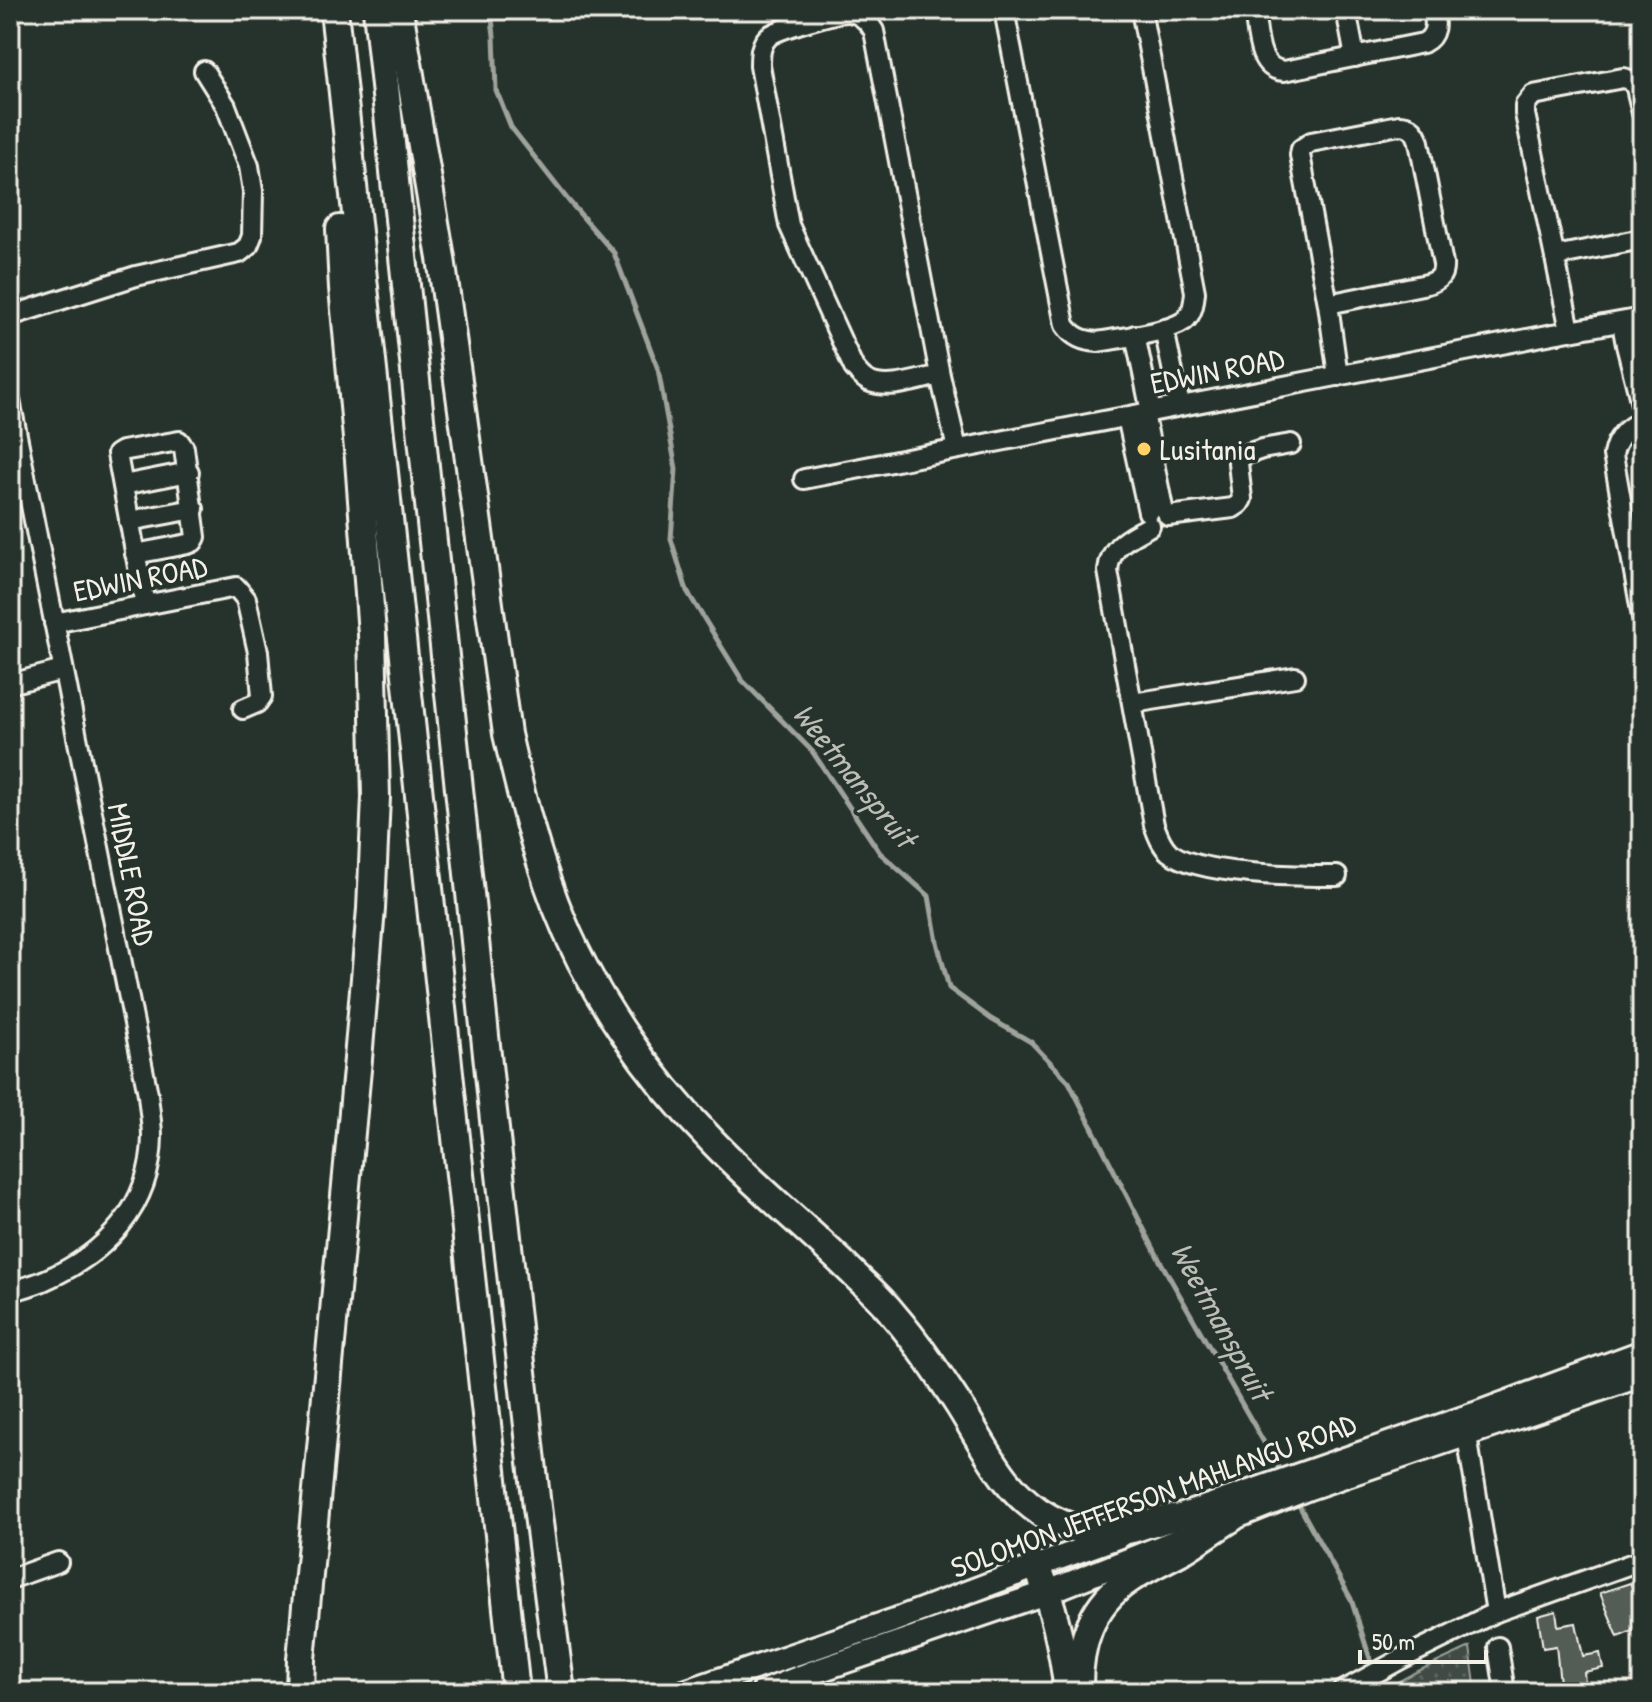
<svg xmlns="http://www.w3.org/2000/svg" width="1652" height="1702" viewBox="0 0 1652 1702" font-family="'Patrick Hand',sans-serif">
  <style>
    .grass { fill: url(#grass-dots); stroke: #9a9e96; stroke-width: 2 }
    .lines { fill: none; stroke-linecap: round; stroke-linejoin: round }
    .stream { stroke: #9fa39b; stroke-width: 5 }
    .building { fill: #525c55; stroke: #f4f1e8; stroke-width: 2 }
    .minor-casing { stroke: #f4f1e8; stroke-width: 24 }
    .major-casing { stroke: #f4f1e8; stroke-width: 28 }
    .highway-casing { stroke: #f4f1e8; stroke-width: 32 }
    .minor { stroke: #26332d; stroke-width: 18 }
    .major { stroke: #26332d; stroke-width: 22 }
    .highway { stroke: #26332d; stroke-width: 26 }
    .poi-dot { fill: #ffd166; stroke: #26332d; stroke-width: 3 }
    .labels { text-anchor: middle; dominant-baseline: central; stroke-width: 7; stroke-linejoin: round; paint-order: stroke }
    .street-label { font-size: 30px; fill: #f4f1e8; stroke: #26332d }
    .poi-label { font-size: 30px; fill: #f4f1e8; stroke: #26332d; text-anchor: start }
    .water-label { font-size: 32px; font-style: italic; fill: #bcbdb5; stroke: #26332d }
  </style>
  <defs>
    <pattern id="grass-dots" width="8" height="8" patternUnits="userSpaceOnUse" patternTransform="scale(2)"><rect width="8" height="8" fill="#414b45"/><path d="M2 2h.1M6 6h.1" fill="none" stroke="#5d6560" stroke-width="1.8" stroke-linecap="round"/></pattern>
  </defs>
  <rect width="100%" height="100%" fill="#26332d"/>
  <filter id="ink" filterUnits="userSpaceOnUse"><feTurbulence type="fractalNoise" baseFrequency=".0125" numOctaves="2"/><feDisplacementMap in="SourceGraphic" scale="16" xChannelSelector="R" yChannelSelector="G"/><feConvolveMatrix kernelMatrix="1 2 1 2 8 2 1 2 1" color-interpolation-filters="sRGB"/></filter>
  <g filter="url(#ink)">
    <path class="grass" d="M1470 1647 1476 1692H1379L1416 1672Z"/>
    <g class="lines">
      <g class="stream">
        <path d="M491 10 494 36 496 90 511 127 568 200 614 253 658 369 676 469 671 539 687 591 742 680 812 751 880 853 929 896 937 942 949 988 991 1019 1031 1042 1069 1082 1159 1259 1282 1474"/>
        <path d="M1296 1500 1351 1599 1373 1668"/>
        <path d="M1376 1678 1380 1692"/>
      </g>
    </g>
    <g class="building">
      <path d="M1630 1583 1637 1594 1642 1593V1627L1618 1637 1600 1593Z"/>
      <path d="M1556 1611 1558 1626 1576 1623 1583 1656 1600 1653 1603 1668 1584 1672 1586 1692H1561L1556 1646 1543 1648 1538 1616Z"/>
    </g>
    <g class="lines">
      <defs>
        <g id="minor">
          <path d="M1004 10 1065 325C1073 337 1083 341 1098 342 1119 338 1167 333 1184 321 1193 314 1194 302 1195 292L1141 10"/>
          <path d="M1254 10C1258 31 1256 69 1284 71L1423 43C1437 36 1436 23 1433 10"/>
          <path d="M1346 10 1355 57"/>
          <path d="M1555 256 1642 239"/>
          <path d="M1328 304 1427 284C1438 281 1444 276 1443 264L1419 142C1416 131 1411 125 1399 125L1311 142 1301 149 1300 155 1328 304 1338 376"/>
          <path d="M10 316 136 276 239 253 248 246 252 236 253 191 249 166 226 106 204 71"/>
          <path d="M1622 323 1626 345 1642 408"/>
          <path d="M1164 329 1180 406"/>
          <path d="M1570 330 1525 114V105L1533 95 1623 78 1631 80 1636 88 1642 113"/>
          <path d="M1135 335 1151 412"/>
          <path d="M940 375C919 379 888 391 868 381 862 378 859 373 854 368L789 225 760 66C760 55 760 44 769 36 778 29 838 11 849 12 861 13 868 21 874 31L940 375 957 449"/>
          <path d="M10 400 148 1094C149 1108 152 1123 152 1137 151 1206 106 1254 45 1280 34 1285 22 1288 10 1292"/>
          <path d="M1144 413 1163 508"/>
          <path d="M1127 417 1148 512"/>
          <path d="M1642 420C1627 428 1616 437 1613 455L1642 617"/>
          <path d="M804 479 1553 334 1642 318"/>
          <path d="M123 485 189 472"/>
          <path d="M1168 516 1233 508 1239 504 1242 499 1238 463 1241 456 1262 449 1291 444"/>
          <path d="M129 521 194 509"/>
          <path d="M1150 526C1130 538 1110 544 1108 571L1154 825C1158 835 1161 845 1169 852 1199 876 1298 876 1337 876"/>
          <path d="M135 554 188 544 193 542 196 537 184 448 179 441 122 451 117 454 145 605"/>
          <path d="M54 623 236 587 246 599 258 652 262 696 257 703 243 709"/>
          <path d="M10 684 63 670"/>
          <path d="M1133 703 1295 677"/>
          <path d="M1467 1436 1496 1612"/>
          <path d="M10 1579 58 1562"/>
          <path d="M1498 1647 1505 1692"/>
          <path d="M1341 1692 1401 1659 1496 1612 1642 1560"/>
        </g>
        <g id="major">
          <path d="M1157 1524 1475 1414 1642 1352"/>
          <path d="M684 1692 892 1621 1037 1566 1120 1536"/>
          <path d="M763 1692 811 1673 1048 1592 1309 1488 1642 1375"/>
        </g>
        <g id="highway">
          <path d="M334 10 516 1692"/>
          <path d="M377 10 492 1102 537 1507 561 1692"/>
          <path d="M399 10 441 258 507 734C520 791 534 848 555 903 589 992 647 1075 714 1143 760 1191 812 1232 859 1279 871 1290 883 1301 893 1314 918 1343 939 1375 960 1407 985 1447 1006 1495 1050 1518 1076 1532 1103 1537 1132 1529 1145 1525 1158 1520 1172 1518"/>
          <path d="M1037 1566C1053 1605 1063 1649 1068 1692"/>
          <path d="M300 1692 301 1659 358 1059 371 909 376 797 372 634 359 460 343 288 340 229"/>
          <path d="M1079 1692C1078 1646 1090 1605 1130 1579 1148 1567 1167 1559 1185 1549 1201 1539 1216 1528 1232 1518"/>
        </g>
      </defs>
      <use href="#minor" class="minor-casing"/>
      <use href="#major" class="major-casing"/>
      <use href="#highway" class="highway-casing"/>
      <use href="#minor" class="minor"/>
      <use href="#major" class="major"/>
      <use href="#highway" class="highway"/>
    </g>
  </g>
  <circle class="poi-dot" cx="1144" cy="449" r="8"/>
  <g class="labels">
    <g class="street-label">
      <text transform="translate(1217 370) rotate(-11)">EDWIN ROAD</text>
      <text transform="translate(140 578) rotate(-11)">EDWIN ROAD</text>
      <text transform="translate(132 874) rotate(79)">MIDDLE ROAD</text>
      <text transform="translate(1153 1495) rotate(-20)">SOLOMON JEFFERSON MAHLANGU ROAD</text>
    </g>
    <g class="poi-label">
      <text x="1160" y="449">Lusitania</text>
    </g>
    <g class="water-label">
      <text transform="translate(855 775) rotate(51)">Weetmanspruit</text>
      <text transform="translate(1222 1321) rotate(61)">Weetmanspruit</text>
    </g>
  </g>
  <rect width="1652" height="1702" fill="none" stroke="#26332d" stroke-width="40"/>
  <rect x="20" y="20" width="1612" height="1662" fill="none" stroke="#f4f1e8" stroke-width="3" filter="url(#ink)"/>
  <path d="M1360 1650v12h126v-12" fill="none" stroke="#f4f1e8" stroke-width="4"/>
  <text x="1372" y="1650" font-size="24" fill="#f4f1e8" stroke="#26332d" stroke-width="6" paint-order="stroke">50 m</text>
</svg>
